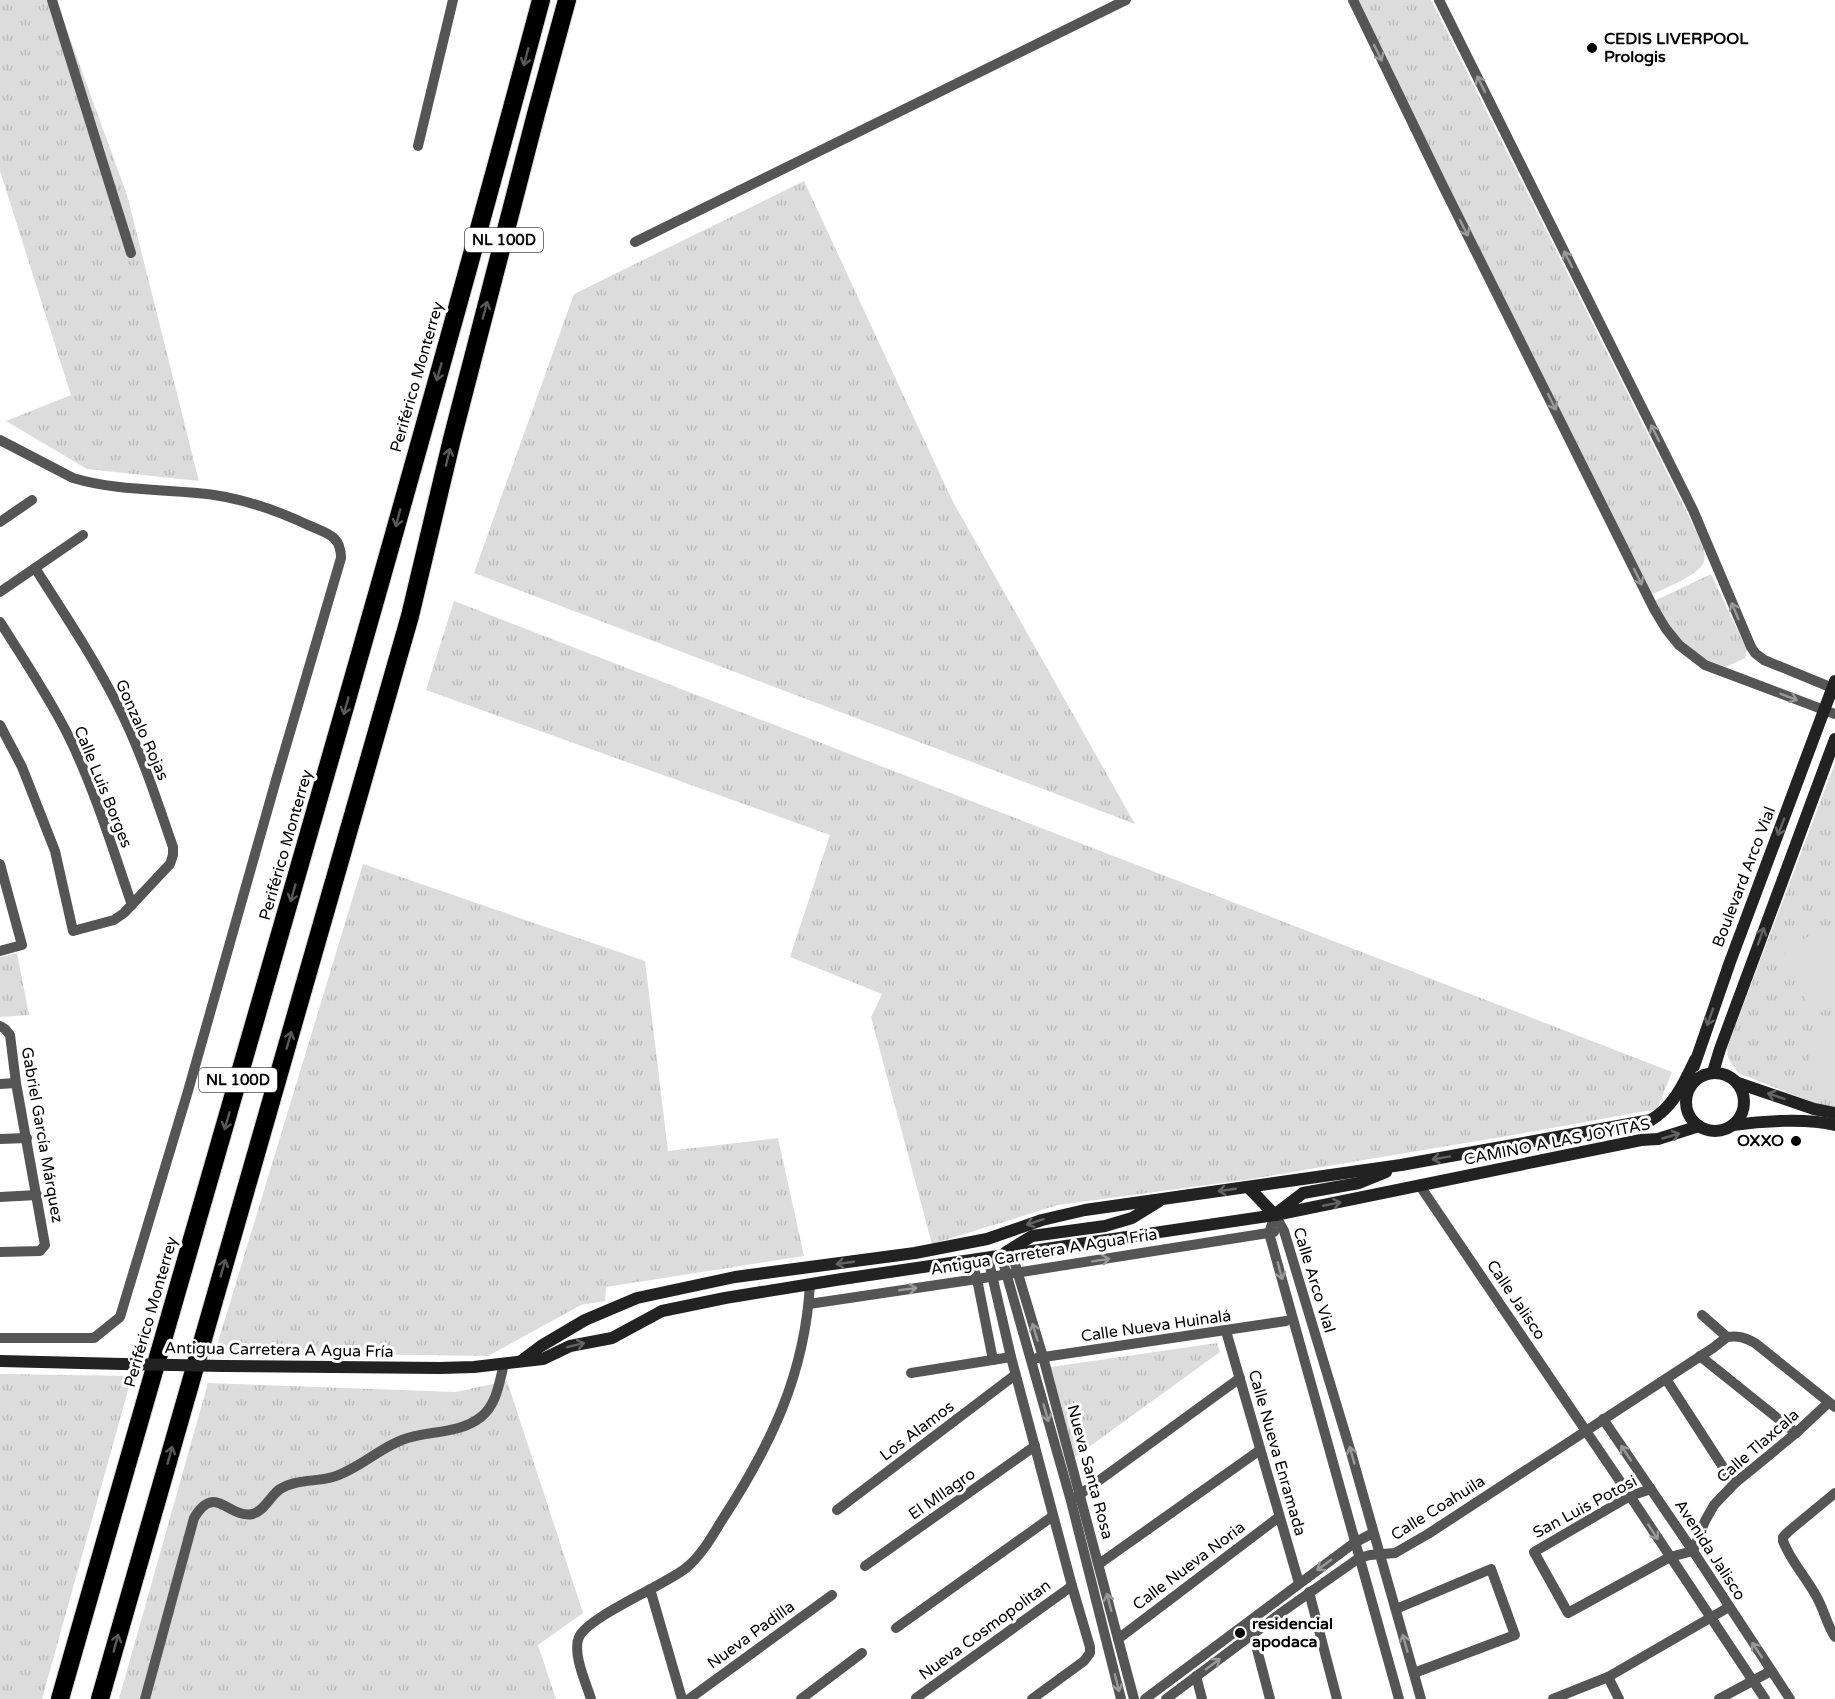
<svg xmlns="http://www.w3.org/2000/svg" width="1835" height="1699" viewBox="0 0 1835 1699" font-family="'Varela Round',sans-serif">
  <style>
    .grass { fill: url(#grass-tufts) }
    .garden { fill: #dcdcdc }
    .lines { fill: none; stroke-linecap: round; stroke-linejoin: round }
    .highway-casing { stroke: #dbdbdb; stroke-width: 20 }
    .street { stroke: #555; stroke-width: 10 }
    .secondary { stroke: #222; stroke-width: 12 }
    .highway { stroke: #000; stroke-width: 18 }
    .secondary-bridge { stroke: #222; stroke-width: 12 }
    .oneway { stroke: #999 }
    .oneway2 { stroke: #595959 }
    .oneway3 { stroke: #646464 }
    .poi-dot { fill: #000; stroke: #fff; stroke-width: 2 }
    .labels { text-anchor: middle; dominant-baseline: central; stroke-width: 6; stroke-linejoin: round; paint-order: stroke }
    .shield { fill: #fff; stroke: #4c4c4c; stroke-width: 1.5 }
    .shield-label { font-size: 15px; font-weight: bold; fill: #000 }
    .poi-label { font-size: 16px; font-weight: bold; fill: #000; stroke: #fff; text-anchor: start }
    .street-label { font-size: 16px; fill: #000; stroke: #fff }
  </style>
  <defs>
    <pattern id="grass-tufts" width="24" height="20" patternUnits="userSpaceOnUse" patternTransform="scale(1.5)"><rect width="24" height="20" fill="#dcdcdc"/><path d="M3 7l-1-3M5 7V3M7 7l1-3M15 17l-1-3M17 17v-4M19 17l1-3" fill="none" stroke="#bbb"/></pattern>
  </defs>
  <rect width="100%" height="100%" fill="#fff"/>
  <g class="grass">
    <path d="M0 0H56L127 195 199 481 87 469 6 421 71 395 0 171Z"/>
    <path d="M1357 0H1431L1704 547C1704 551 1705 558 1704 562 1699 575 1665 588 1653 594L1647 589Z"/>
    <path d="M804 181 952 500 1135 824 474 573 574 294Z"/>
    <path d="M1711 574 1747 650 1745 658 1726 667 1704 659 1681 643 1654 601Z"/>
    <path d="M454 601 1672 1072 1657 1109 1519 1134 1251 1179 1058 1205 932 1244 871 1017 882 994 790 957 830 835 426 690Z"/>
    <path d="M1835 763V1111L1738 1073 1728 1058 1727 1048Z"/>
    <path d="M363 864 645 961 668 1151 778 1138 804 1256 606 1287 605 1301 581 1305 488 1356 215 1352Z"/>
    <path d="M17 953 29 1015 0 1017V957Z"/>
    <path d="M1217 1343 1220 1352 1075 1457 1051 1367Z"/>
    <path d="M0 1374 132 1376 42 1699H0Z"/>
    <path d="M507 1381 583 1613 538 1645 556 1699H119L208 1383 455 1392Z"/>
  </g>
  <g class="garden">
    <path d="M1835 924V1006L1812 1016 1783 949Z"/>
    <path d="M1835 1015V1084L1807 1075 1813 1044Z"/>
  </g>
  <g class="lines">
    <defs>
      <g id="highway">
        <path d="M60 1699C221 1133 389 569 541 0"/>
        <path d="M100 1699 410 616 452 439 536 114 567 0"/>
      </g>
    </defs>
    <use href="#highway" class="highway-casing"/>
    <g class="street">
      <path d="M52 0 131 253"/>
      <path d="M1353 0 1443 186 1654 609 1666 629 1679 645 1705 665 1835 714"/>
      <path d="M1439 0 1693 510 1751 647 1755 653 1764 660 1835 689"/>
      <path d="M418 146 453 0"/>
      <path d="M635 242 1126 0"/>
      <path d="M0 440 73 478C113 490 156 489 197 493 235 496 274 509 308 525 326 533 341 535 341 558L276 780 188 1091 120 1317 94 1338H0"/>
      <path d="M0 522 32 500"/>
      <path d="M0 592 83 535"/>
      <path d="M0 622C23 658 47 694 67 733 94 787 112 847 132 905"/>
      <path d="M0 725 22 767 55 851 73 931 114 920 124 913 170 864 173 855V847C156 798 140 748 116 702 92 655 63 612 35 568"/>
      <path d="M0 864 22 945 0 951"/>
      <path d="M0 1026 5 1029 10 1035 16 1083 45 1245 40 1251 0 1252"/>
      <path d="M0 1084 16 1083"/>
      <path d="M0 1139 27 1138"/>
      <path d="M1420 1186 1630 1496 1765 1699"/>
      <path d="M0 1197 37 1195"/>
      <path d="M1275 1215 1284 1231 1352 1456 1421 1699"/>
      <path d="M1275 1215 1269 1233 1399 1699"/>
      <path d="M1012 1254 1043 1357 1134 1699"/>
      <path d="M1001 1255 1071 1501 1121 1699"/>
      <path d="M988 1258 1011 1357 1072 1586 1090 1647V1653L1084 1661 1032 1699"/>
      <path d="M971 1260 977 1279 993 1360"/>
      <path d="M809 1304 977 1279 1274 1232"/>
      <path d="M1702 1315 1727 1337C1738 1335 1746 1338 1755 1343L1835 1407"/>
      <path d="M1226 1331 1299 1583"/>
      <path d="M1700 1356 1796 1433"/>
      <path d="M1037 1358 1286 1321"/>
      <path d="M911 1373 1011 1357"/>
      <path d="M1666 1379 1734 1484"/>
      <path d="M1603 1419 1693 1551 1790 1699"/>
      <path d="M1651 1489 1630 1496 1534 1552 1568 1613 1670 1557 1693 1551 1705 1521 1714 1505 1734 1484 1796 1433 1828 1403"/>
      <path d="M1835 1493 1789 1531 1783 1537V1541C1790 1560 1805 1576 1815 1594 1824 1608 1826 1624 1835 1637"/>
      <path d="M1075 1498 1240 1378"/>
      <path d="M837 1510 1015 1375"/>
      <path d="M1099 1564 1260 1450"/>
      <path d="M865 1566 1035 1446"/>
      <path d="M650 1589 682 1699"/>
      <path d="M1309 1592 1337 1699"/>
      <path d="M1396 1609 1491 1569 1515 1635 1414 1673"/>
      <path d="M896 1628 1053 1516"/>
      <path d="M1248 1629 1253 1634 1270 1699"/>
      <path d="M1118 1639 1279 1517"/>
      <path d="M1196 1676 1202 1699"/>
      <path d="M1608 1677 1619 1699"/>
      <path d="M916 1698 1072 1586"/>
      <path d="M145 1699 194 1518C215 1482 228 1519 253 1514 264 1511 271 1495 280 1489 296 1479 316 1482 333 1477 359 1469 378 1449 402 1440 427 1430 458 1435 481 1417 497 1404 499 1383 504 1364"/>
      <path d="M591 1699C586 1683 572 1653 579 1637 589 1616 665 1585 686 1568 703 1554 713 1534 724 1517 772 1443 805 1373 810 1284"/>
      <path d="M689 1699 832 1595"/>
      <path d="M801 1699 862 1653"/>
      <path d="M1145 1699 1354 1543 1373 1533"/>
      <path d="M1166 1699 1285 1610 1359 1558 1370 1555 1395 1553 1428 1534 1713 1348 1727 1337"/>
      <path d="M1553 1699 1608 1677 1729 1607"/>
      <path d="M1719 1699 1771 1671"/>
    </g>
    <g class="secondary">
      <path d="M1694 1066 1730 962 1835 681"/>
      <path d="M1713 1072 1720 1049 1835 739"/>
      <circle cx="1715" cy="1102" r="29"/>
      <path d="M1738 1083 1814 1109 1835 1113"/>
      <path d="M1733 1125C1762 1121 1807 1118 1835 1125"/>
      <path d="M1248 1187 1275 1215"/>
      <path d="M1278 1212 1303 1193 1359 1183 1386 1172"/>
      <path d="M1006 1252 1032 1236 1105 1226 1132 1218 1158 1202"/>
      <path d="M0 1361 123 1364"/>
      <path d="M521 1361 541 1346 585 1320 637 1298 735 1277 915 1253 987 1239 1042 1220 1085 1210 1401 1165 1651 1120C1674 1106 1684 1083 1695 1060"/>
      <path d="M223 1366 440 1368 474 1367 543 1359 570 1346 612 1338 662 1311 725 1298 842 1279 1275 1215 1641 1140 1658 1139 1699 1126"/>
    </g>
    <use href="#highway" class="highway"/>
    <path class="secondary-bridge" d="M123 1364 223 1366"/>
  </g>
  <defs><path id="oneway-shaft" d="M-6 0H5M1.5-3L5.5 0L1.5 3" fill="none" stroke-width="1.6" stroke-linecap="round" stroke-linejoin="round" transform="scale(1.5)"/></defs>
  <g class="oneway">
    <use href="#oneway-shaft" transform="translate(1378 53) rotate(64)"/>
    <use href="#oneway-shaft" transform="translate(1481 84) rotate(-116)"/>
    <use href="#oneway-shaft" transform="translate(1464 228) rotate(63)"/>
    <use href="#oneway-shaft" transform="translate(1568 259) rotate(-117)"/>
    <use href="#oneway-shaft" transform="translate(1552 402) rotate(64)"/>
    <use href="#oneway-shaft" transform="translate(1655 433) rotate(-116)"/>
    <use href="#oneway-shaft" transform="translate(1638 577) rotate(64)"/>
    <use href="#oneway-shaft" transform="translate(1735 611) rotate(-113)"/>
    <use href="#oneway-shaft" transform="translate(1789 697) rotate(21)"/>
    <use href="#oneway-shaft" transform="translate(1101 1260) rotate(-9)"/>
    <use href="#oneway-shaft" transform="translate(1280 1271) rotate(75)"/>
    <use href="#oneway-shaft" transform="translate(908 1289) rotate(-8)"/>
    <use href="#oneway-shaft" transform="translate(1035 1332) rotate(-107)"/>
    <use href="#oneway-shaft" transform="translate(1046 1413) rotate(74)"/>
    <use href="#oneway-shaft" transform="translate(1626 1453) rotate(-124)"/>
    <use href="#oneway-shaft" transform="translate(1352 1455) rotate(-106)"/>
    <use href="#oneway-shaft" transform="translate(1653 1532) rotate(57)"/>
    <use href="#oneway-shaft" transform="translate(1324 1565) rotate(144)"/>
    <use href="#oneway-shaft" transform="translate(1109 1602) rotate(-104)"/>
    <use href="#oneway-shaft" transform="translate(1405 1643) rotate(-106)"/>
    <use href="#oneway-shaft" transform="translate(1757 1650) rotate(-124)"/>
    <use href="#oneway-shaft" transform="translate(1213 1664) rotate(-37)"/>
    <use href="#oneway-shaft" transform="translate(1117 1683) rotate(76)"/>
  </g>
  <g class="oneway2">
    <use href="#oneway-shaft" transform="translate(526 57) rotate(105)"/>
    <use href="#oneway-shaft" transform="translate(485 310) rotate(-75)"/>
    <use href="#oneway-shaft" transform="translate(439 372) rotate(106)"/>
    <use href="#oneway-shaft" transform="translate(448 457) rotate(-77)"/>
    <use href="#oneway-shaft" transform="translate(398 518) rotate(105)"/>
    <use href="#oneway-shaft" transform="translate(346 706) rotate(106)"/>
    <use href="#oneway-shaft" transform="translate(293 893) rotate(106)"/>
    <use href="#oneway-shaft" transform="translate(289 1040) rotate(-74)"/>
    <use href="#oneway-shaft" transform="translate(227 1121) rotate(106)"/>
    <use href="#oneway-shaft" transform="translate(223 1268) rotate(-74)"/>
    <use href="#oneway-shaft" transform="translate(170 1455) rotate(-74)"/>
    <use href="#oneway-shaft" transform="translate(116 1643) rotate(-74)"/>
  </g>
  <g class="oneway3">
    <use href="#oneway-shaft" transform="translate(1781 827) rotate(111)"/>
    <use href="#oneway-shaft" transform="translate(1761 936) rotate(-70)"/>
    <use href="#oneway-shaft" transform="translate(1710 1017) rotate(110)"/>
    <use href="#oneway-shaft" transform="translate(1776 1096) rotate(-161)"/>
    <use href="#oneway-shaft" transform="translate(1671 1136) rotate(-16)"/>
    <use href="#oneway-shaft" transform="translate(1441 1158) rotate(170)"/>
    <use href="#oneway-shaft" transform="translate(1227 1190) rotate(172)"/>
    <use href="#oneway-shaft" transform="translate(1332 1204) rotate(-11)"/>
    <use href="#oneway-shaft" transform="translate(1035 1222) rotate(162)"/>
    <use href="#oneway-shaft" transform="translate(845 1263) rotate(172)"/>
    <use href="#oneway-shaft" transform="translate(576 1345) rotate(-14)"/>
  </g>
  <g class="poi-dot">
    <circle cx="1592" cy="48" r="6"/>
    <circle cx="1796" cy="1141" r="6"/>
    <circle cx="1240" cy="1633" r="6"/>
  </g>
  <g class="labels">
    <g class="shield">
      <rect x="465" y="228" width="78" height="24" rx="4.5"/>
      <rect x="199" y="1068" width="78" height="24" rx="4.5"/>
    </g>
    <g class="shield-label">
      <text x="504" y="240">NL 100D</text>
      <text x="238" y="1080">NL 100D</text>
    </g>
    <g class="poi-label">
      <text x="1604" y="39">CEDIS LIVERPOOL<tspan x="1604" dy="18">Prologis</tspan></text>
      <text x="1784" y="1141" text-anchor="end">OXXO</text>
      <text x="1252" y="1624">residencial<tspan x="1252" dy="18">apodaca</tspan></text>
    </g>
    <g class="street-label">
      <text transform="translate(417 377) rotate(-74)">Periférico Monterrey</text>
      <text transform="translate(142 730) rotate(66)">Gonzalo Rojas</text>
      <text transform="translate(103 787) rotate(68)">Calle Luis Borges</text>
      <text transform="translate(286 845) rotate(-74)">Periférico Monterrey</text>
      <text transform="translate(1744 877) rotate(-69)">Boulevard Arco Vial</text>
      <text transform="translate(42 1135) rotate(80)">Gabriel García Márquez</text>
      <text transform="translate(1557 1142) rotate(-11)">CAMINO A LAS JOYITAS</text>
      <text transform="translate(1044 1252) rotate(-9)">Antigua Carretera A Agua Fría</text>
      <text transform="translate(1314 1280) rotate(73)">Calle Arco Vial</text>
      <text transform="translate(1516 1300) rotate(56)">Calle Jalisco</text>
      <text transform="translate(151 1312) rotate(-74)">Periférico Monterrey</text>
      <text transform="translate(1156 1326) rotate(-8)">Calle Nueva Huinalá</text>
      <text transform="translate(279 1350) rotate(1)">Antigua Carretera A Agua Fría</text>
      <text transform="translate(917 1431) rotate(-37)">Los Alamos</text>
      <text transform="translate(1758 1446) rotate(-41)">Calle Tlaxcala</text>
      <text transform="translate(1277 1453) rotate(74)">Calle Nueva Enramada</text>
      <text transform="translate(1090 1472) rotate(75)">Nueva Santa Rosa</text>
      <text transform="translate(942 1494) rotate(-35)">El MIlagro</text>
      <text transform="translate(1585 1507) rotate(-28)">San Luis Potosi</text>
      <text transform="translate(1438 1508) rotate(-32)">Calle Coahuila</text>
      <text transform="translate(1710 1550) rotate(57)">Avenida Jalisco</text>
      <text transform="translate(1189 1566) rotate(-37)">Calle Nueva Noria</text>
      <text transform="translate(985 1630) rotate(-36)">Nueva Cosmopolitan</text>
      <text transform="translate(751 1635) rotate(-36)">Nueva Padilla</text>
    </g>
  </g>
</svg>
